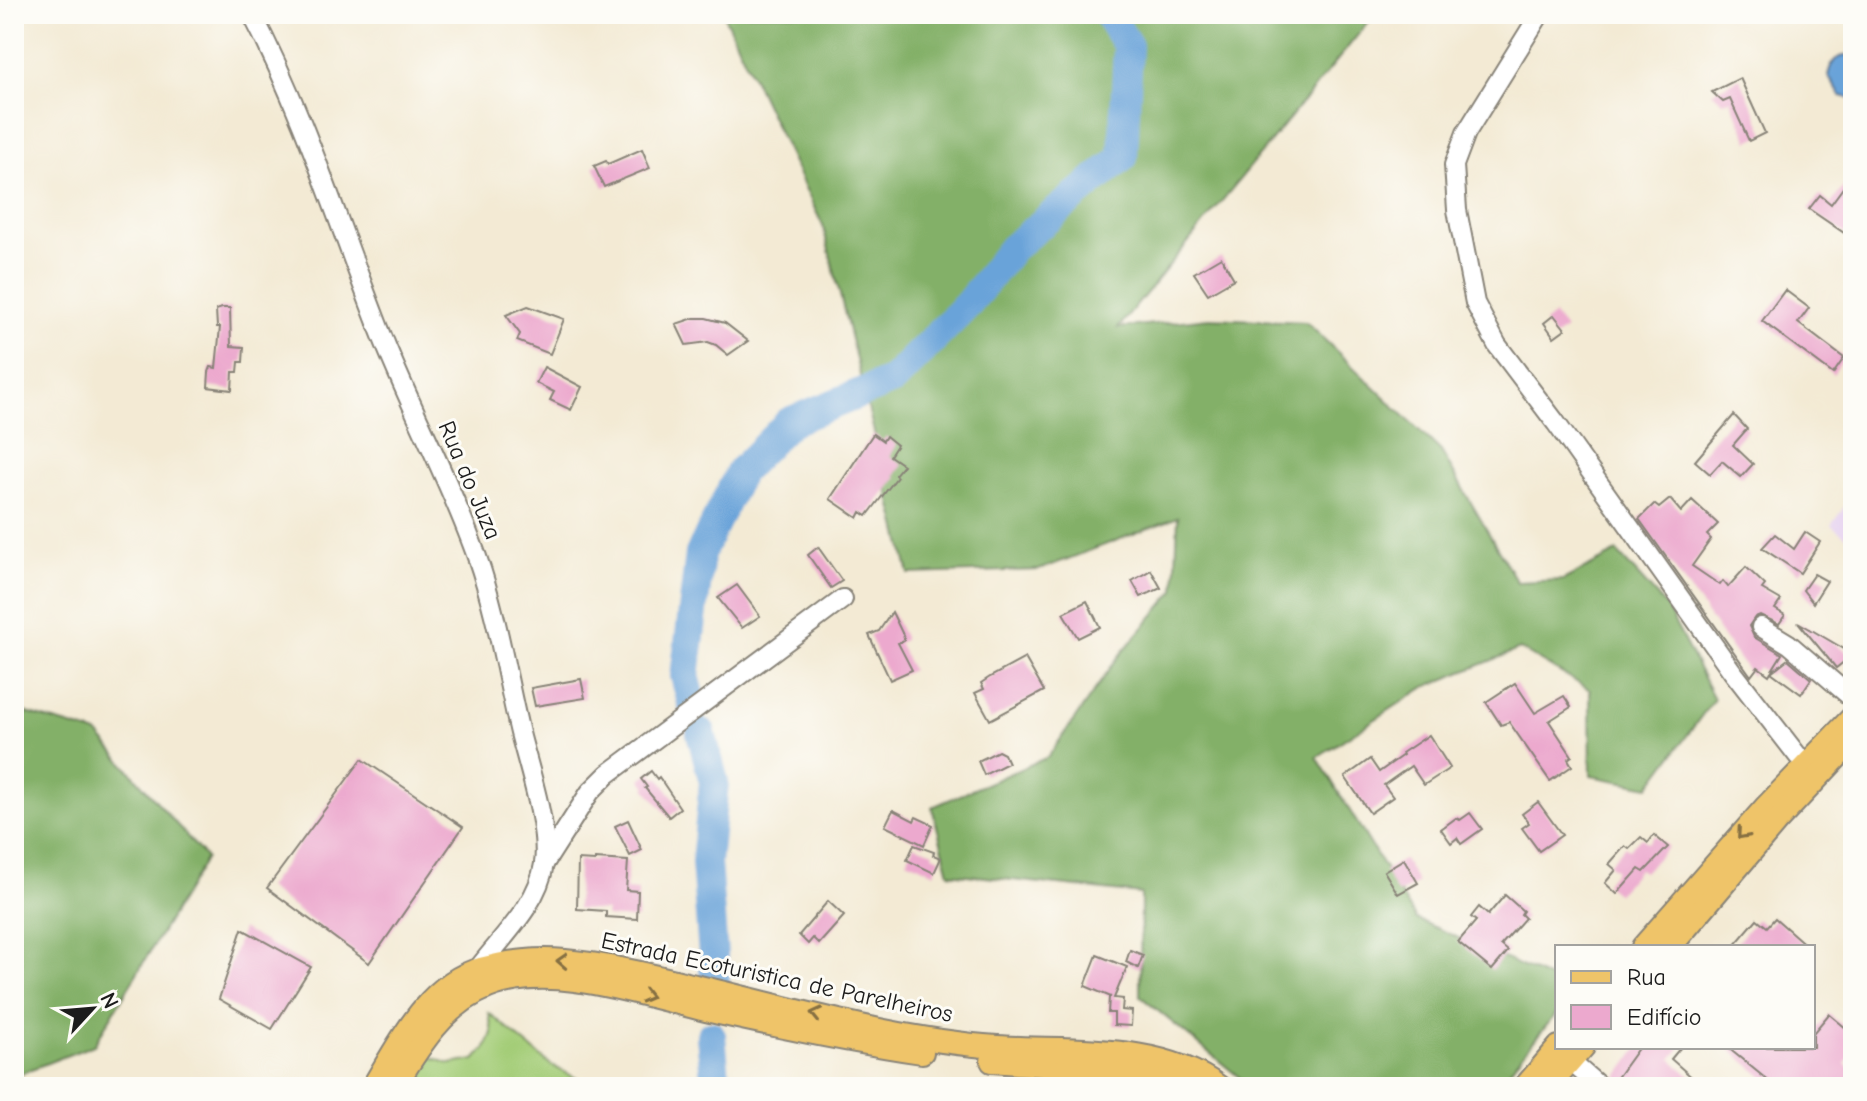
<svg xmlns="http://www.w3.org/2000/svg" width="1867" height="1101" viewBox="0 0 1867 1101" font-family="'Comic Neue',sans-serif">
  <style>
    .built { fill: #e6d2f0 }
    .green { fill: #a4cd78; stroke: #60744a; stroke-width: 2 }
    .forest { fill: #83b068; stroke: #506642; stroke-width: 2 }
    .water { fill: #69a3d9; stroke: #42607a; stroke-width: 2 }
    .lines { fill: none; stroke-linecap: round; stroke-linejoin: round }
    .river { stroke: #69a3d9; stroke-width: 30 }
    .building { fill: #eca9ce }
    .minor-casing { stroke: #888378; stroke-width: 22 }
    .major-casing { stroke: #888378; stroke-width: 26 }
    .minor { stroke: #fff; stroke-width: 18 }
    .major { stroke: #efc469; stroke-width: 22 }
    .oneway { stroke: #867042 }
    .labels { text-anchor: middle; dominant-baseline: central; stroke-width: 6; stroke-linejoin: round; paint-order: stroke }
    .street-label { font-size: 24px; fill: #1c1c1c; stroke: #fdfcf7 }
  </style>
  <rect width="100%" height="100%" fill="#fdfcf7"/>
  <filter id="ink" filterUnits="userSpaceOnUse"><feTurbulence type="fractalNoise" baseFrequency=".0125" numOctaves="2"/><feDisplacementMap in="SourceGraphic" scale="16" xChannelSelector="R" yChannelSelector="G"/><feConvolveMatrix kernelMatrix="1 2 1 2 8 2 1 2 1" color-interpolation-filters="sRGB"/></filter>
  <filter id="wash" filterUnits="userSpaceOnUse"><feTurbulence type="fractalNoise" baseFrequency=".006" numOctaves="4" result="noise"/><feDisplacementMap in="SourceGraphic" scale="32" xChannelSelector="R" yChannelSelector="G"/><feGaussianBlur stdDeviation="1.8" result="paint"/><feColorMatrix in="noise" values="0 0 0 0 0 0 0 0 0 0 0 0 0 0 0 0 0 1.4 0 .05"/><feComposite in="paint" operator="in"/></filter>
  <g filter="url(#wash)">
    <rect width="100%" height="100%" fill="#f3ead4"/>
    <path class="built" d="M1853 495V542L1831 525Z"/>
    <path class="green" d="M489 1013 551 1065 593 1087H409L429 1056 450 1064 475 1060 486 1048 492 1033Z"/>
    <g class="forest">
      <path d="M723 14H1375L1118 328 1209 318 1306 322 1441 451 1517 582 1563 580 1617 552 1666 606 1714 699 1649 787 1591 776 1590 690 1520 649 1425 687 1317 757 1416 919 1557 982V1013L1496 1087H1251L1140 996 1141 894 949 873 932 807 1048 757 1118 657 1175 590 1178 517 1039 570 909 574 823 226Z"/>
      <path d="M14 709 98 734 206 858 94 1045 14 1076Z"/>
    </g>
    <path class="water" d="M1848 55 1853 58V99L1841 96 1828 76C1830 64 1835 57 1848 55Z"/>
    <g class="lines">
      <g class="river">
        <path d="M693 706 685 676 700 554 740 472 789 422 893 380 969 303 1012 248 1123 157 1128 46 1108 14"/>
        <path d="M701 733 714 782 706 862 715 982"/>
        <path d="M711 1036 716 1087"/>
      </g>
    </g>
    <g id="blocks">
      <g class="building">
        <path d="M1740 78 1765 133 1749 141 1730 99 1723 102 1712 92Z"/>
        <path d="M642 149 650 168 604 187 594 166 606 161 608 164Z"/>
        <path d="M1853 174V239L1809 209 1820 195 1831 204Z"/>
        <path d="M1221 257 1234 279 1208 294 1194 273Z"/>
        <path d="M1785 290 1809 308 1798 323 1844 358 1833 374 1762 321Z"/>
        <path d="M528 306 564 319 550 354 517 341 520 334 506 315Z"/>
        <path d="M222 308H230L231 346 244 347 243 362H239L238 372H233L232 390 208 387 209 372 211 367 216 368 220 327H217L216 310Z"/>
        <path d="M1554 315 1565 329 1554 337 1544 323Z"/>
        <path d="M694 318H706L725 323 748 341 728 355 716 345 708 342 686 345 676 324Z"/>
        <path d="M544 367 582 387 571 410 550 400 554 392 536 383Z"/>
        <path d="M1734 415 1747 429 1733 445 1753 464 1741 477 1722 461 1710 474 1695 461Z"/>
        <path d="M873 434 883 441 886 436 897 445 890 456 903 465 895 475 897 477 867 516 861 512 858 518 830 499Z"/>
        <path d="M1670 499 1681 512 1692 500 1718 524 1707 535 1711 539 1692 566 1720 585 1723 581 1728 587 1746 567 1765 585 1762 589 1781 600 1775 609 1785 615 1779 624 1760 615 1755 617 1749 626 1754 637 1782 654 1769 675 1758 667 1751 676 1639 519 1654 504 1659 508Z"/>
        <path d="M1805 532 1820 542 1800 573 1762 548 1775 534 1794 549Z"/>
        <path d="M818 547 842 581 831 588 808 555Z"/>
        <path d="M1151 570 1161 588 1141 597 1132 581Z"/>
        <path d="M1814 574 1827 581 1813 603 1803 590Z"/>
        <path d="M737 585 760 616 742 628 718 598Z"/>
        <path d="M1087 601 1100 627 1078 638 1063 613Z"/>
        <path d="M892 612 904 637V640L898 643 912 670 890 680 869 635 879 631Z"/>
        <path d="M1798 622 1844 649 1850 657 1836 668Z"/>
        <path d="M1025 658 1044 691 990 720 975 693 984 689 981 683 990 677Z"/>
        <path d="M1788 659 1811 679 1801 694 1771 672Z"/>
        <path d="M581 679 585 698 535 706 531 688Z"/>
        <path d="M1515 683 1535 713 1564 696 1571 707 1549 721 1572 756 1568 759 1572 766 1550 781 1509 722 1501 725 1486 702Z"/>
        <path d="M1429 735 1450 768 1424 785 1411 766 1384 785 1393 797 1370 813 1345 777 1370 759 1379 772 1403 755 1402 753Z"/>
        <path d="M998 751 1004 754 1008 763 984 775 978 761Z"/>
        <path d="M362 759 463 827 369 963 267 888Z"/>
        <path d="M651 771 657 779 659 777 680 808 669 817 645 788 647 787 641 779Z"/>
        <path d="M1538 802 1562 835 1539 851 1522 828 1529 823 1522 814Z"/>
        <path d="M893 810 914 821 916 817 933 825 924 845 885 826Z"/>
        <path d="M1470 813 1482 829 1461 844 1457 838 1451 843 1441 829 1456 818 1460 820Z"/>
        <path d="M628 820 642 850 630 856 615 826Z"/>
        <path d="M1654 835 1668 847 1644 872 1639 869 1617 894 1605 883 1616 870 1609 864 1625 846 1629 849 1641 837 1648 843Z"/>
        <path d="M914 845 934 852 933 855 941 858 934 873 907 860Z"/>
        <path d="M595 859 628 861 626 890 638 891 637 919 606 917V911L577 909 578 860 595 861Z"/>
        <path d="M1404 859 1418 883 1398 894 1384 871Z"/>
        <path d="M1505 895 1523 911 1521 914 1525 918 1501 945 1508 951 1492 970 1458 942 1476 921 1471 917 1479 907 1488 915Z"/>
        <path d="M828 901 844 916 819 944 813 938 808 944 799 935Z"/>
        <path d="M1775 918 1808 947H1733L1757 919 1767 927Z"/>
        <path d="M242 929 311 967 272 1029 219 999Z"/>
        <path d="M1130 950 1143 955 1138 968 1126 962Z"/>
        <path d="M1097 955 1127 967 1114 998 1123 999 1122 1010 1132 1011 1131 1026 1114 1025V1013H1108L1109 997H1111L1085 986Z"/>
        <path d="M1829 1014 1853 1034V1053L1845 1064 1853 1070V1075L1844 1087H1776L1727 1047H1813V1033Z"/>
        <path d="M1639 1047H1681L1671 1059 1703 1087H1627L1616 1079Z"/>
      </g>
    </g>
  </g>
  <g filter="url(#ink)">
    <use href="#blocks" fill-opacity="0" stroke="#888378" stroke-width="2"/>
    <g class="lines">
      <defs>
        <g id="minor">
          <path d="M252 14C304 114 338 223 379 328 409 406 449 478 477 557 497 614 506 674 520 733 529 769 549 828 544 864 538 905 501 938 477 970"/>
          <path d="M1540 14 1466 133 1454 165 1457 210 1475 303 1497 345 1556 423 1732 671 1805 765"/>
          <path d="M1761 627 1789 644 1853 699"/>
          <path d="M544 864 590 792 608 774 843 599"/>
          <path d="M1563 1055 1600 1087"/>
        </g>
        <g id="major">
          <path d="M1643 947 1765 808 1853 717"/>
          <path d="M1670 947 1777 821 1853 740"/>
          <path d="M992 1061 1163 1074 1188 1087"/>
          <path d="M373 1087C399 1044 428 983 481 969 507 962 537 958 565 961 609 965 652 975 695 986 794 1009 895 1040 997 1047 1069 1052 1160 1042 1219 1087"/>
          <path d="M394 1087C418 1048 443 1005 488 987 554 960 652 999 719 1013 787 1028 854 1042 922 1052"/>
          <path d="M1525 1087 1559 1047"/>
          <path d="M1548 1087 1583 1047"/>
        </g>
      </defs>
      <use href="#minor" class="minor-casing"/>
      <use href="#major" class="major-casing"/>
      <use href="#minor" class="minor"/>
      <use href="#major" class="major"/>
    </g>
    <defs><path id="oneway-chevron" d="M-2-3.5L2.5 0L-2 3.5" fill="none" stroke-width="1.6" stroke-linecap="round" stroke-linejoin="round" transform="scale(2)"/></defs>
    <g class="oneway">
      <use href="#oneway-chevron" transform="translate(1742 834) rotate(131)"/>
      <use href="#oneway-chevron" transform="translate(562 961) rotate(-177)"/>
      <use href="#oneway-chevron" transform="translate(647 996) rotate(14)"/>
      <use href="#oneway-chevron" transform="translate(816 1014) rotate(-167)"/>
    </g>
  </g>
  <g class="labels">
    <g class="street-label">
      <text transform="translate(470 480) rotate(67)">Rua do Juza</text>
      <text transform="translate(777 977) rotate(12)">Estrada Ecoturistica de Parelheiros</text>
    </g>
  </g>
  <rect width="1867" height="1101" fill="none" stroke="#fdfcf7" stroke-width="48"/>
  <rect x="1555" y="945" width="260" height="104" fill="#fdfcf7" stroke="#a3a29f" stroke-width="2"/>
  <rect x="1571" y="971" width="40" height="12" fill="#efc469" stroke="#a3a29f" stroke-width="2"/>
  <text x="1627" y="985" font-size="24" fill="#1c1c1c">Rua</text>
  <rect x="1571" y="1005" width="40" height="24" fill="#eca9ce" stroke="#a3a29f" stroke-width="2"/>
  <text x="1627" y="1025" font-size="24" fill="#1c1c1c">Edifício</text>
  <g transform="translate(92 1009) rotate(64)" stroke="#fdfcf7" stroke-width="6" paint-order="stroke">
  <path d="M0-6L14 30L0 20L-14 30Z" fill="#1c1c1c"/>
  <text y="-12" font-size="22" font-weight="bold" text-anchor="middle" fill="#1c1c1c">N</text>
  </g>
</svg>
